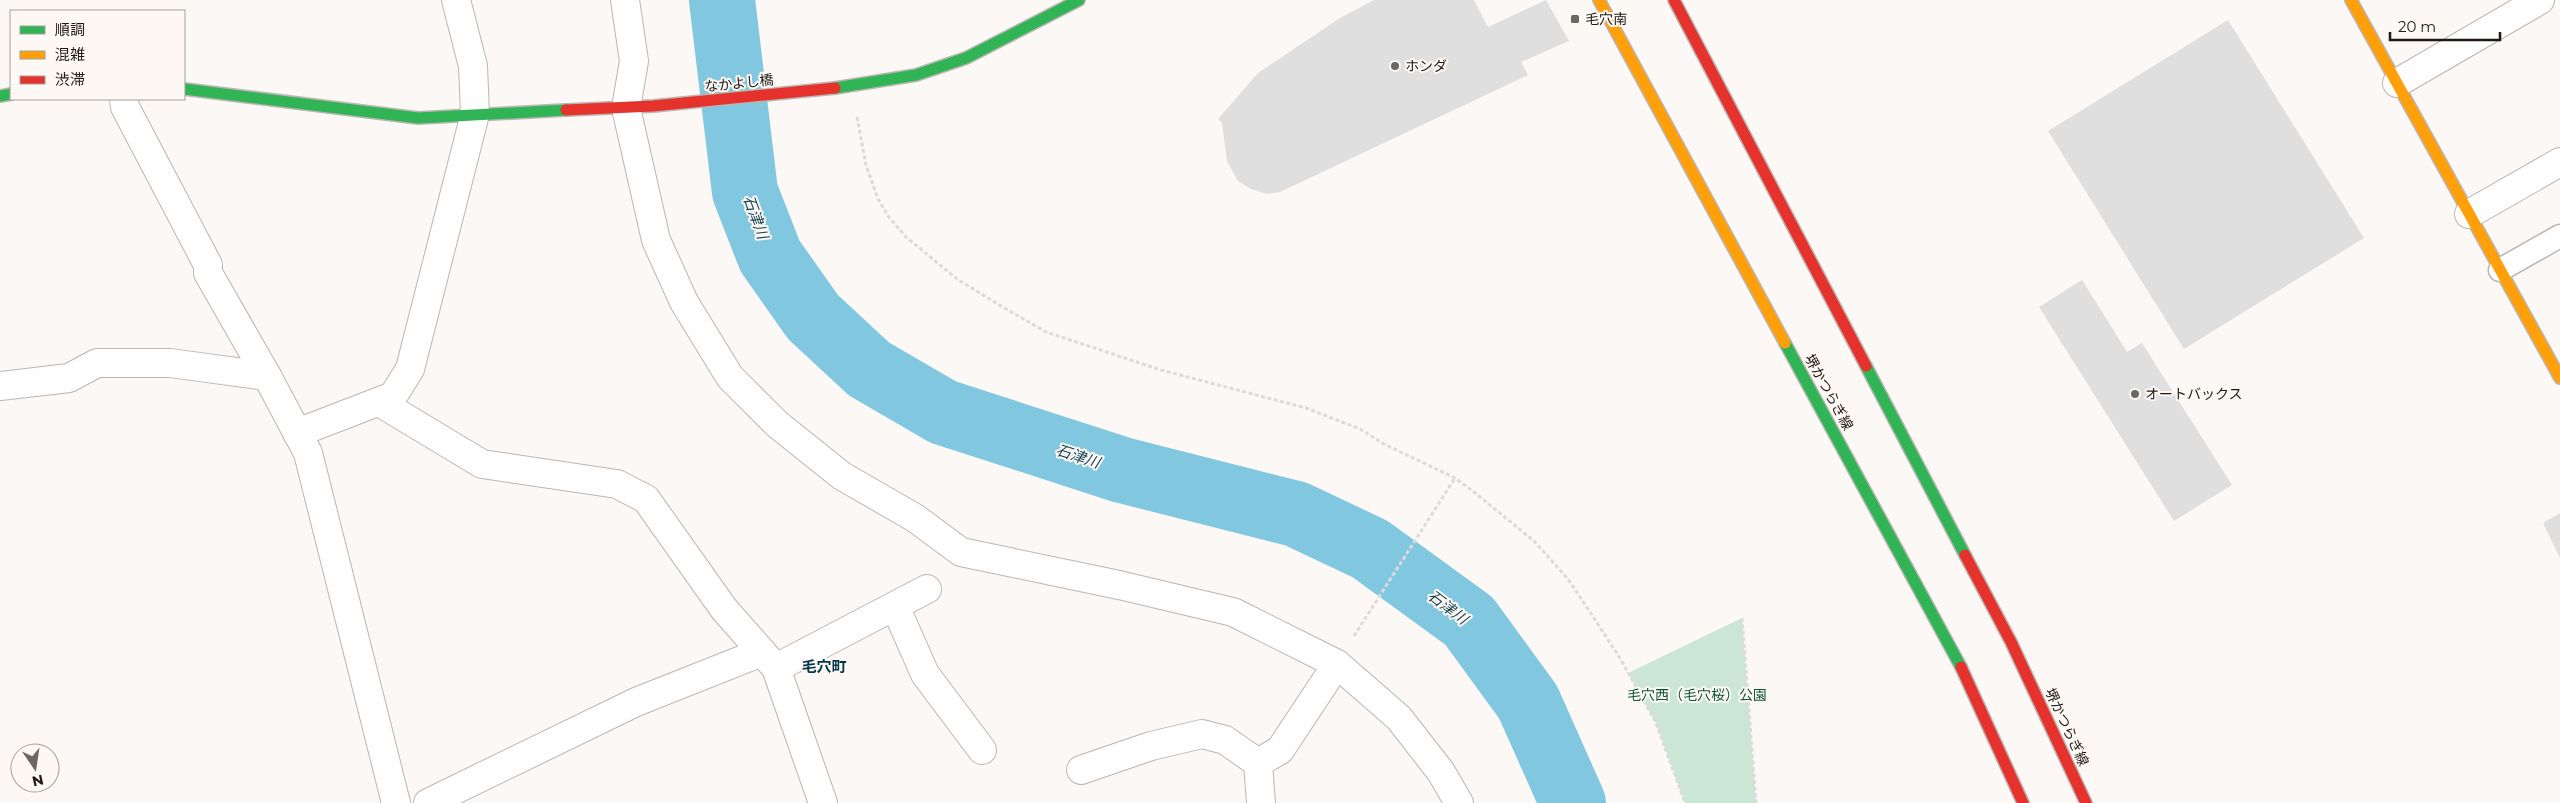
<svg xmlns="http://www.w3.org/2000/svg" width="2560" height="803" viewBox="0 0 2560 803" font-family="Montserrat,'Noto Sans JP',sans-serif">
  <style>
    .green { fill: #cbe6d6 }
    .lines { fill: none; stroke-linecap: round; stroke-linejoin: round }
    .river { stroke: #81c7e0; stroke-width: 66 }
    .building { fill: #dfdfe0 }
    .lane-casing { stroke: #bab6b3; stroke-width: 25 }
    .street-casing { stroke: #bab6b3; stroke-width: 30 }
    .fast-casing { stroke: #bab6b3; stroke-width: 14 }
    .slow-casing { stroke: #bab6b3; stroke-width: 14 }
    .jam-casing { stroke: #bab6b3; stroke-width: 14 }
    .path { stroke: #dcdbdb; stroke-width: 3; stroke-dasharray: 4 2.5; stroke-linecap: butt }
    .lane { stroke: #fefefe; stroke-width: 22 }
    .street { stroke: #fefefe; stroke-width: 28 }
    .fast { stroke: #30b455; stroke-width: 11 }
    .slow { stroke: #ff9f0a; stroke-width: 11 }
    .jam { stroke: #e5322d; stroke-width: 11 }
    .poi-dot { fill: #6b6764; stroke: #fdf8f4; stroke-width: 2 }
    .labels { text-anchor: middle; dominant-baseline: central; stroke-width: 4; stroke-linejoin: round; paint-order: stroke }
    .poi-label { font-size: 14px; fill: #1e1916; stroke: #fdf8f4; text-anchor: start }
    .street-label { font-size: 14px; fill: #1e1916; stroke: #fdf8f4 }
    .park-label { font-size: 14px; fill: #0d5336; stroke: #fdf8f4 }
    .water-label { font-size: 15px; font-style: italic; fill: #174353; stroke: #fdf8f4 }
    .neighbourhood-label { font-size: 15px; font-weight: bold; fill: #023749; stroke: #fdf8f4 }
  </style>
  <rect width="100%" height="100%" fill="#fbf8f6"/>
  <path class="green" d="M1742 618 1756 803H1685L1656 723 1628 673Z"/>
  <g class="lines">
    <path class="river" d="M722 0 745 192 770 256 813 317 869 369 943 412 1122 470 1296 514 1370 549 1469 621 1528 702 1573 803"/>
  </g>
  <g class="building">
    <path d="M1374 0H1474L1488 27 1546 0 1569 41 1521 62 1528 75 1280 192 1267 194 1251 189 1238 181 1227 161 1222 123 1218 119 1258 73 1340 18Z"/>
    <path d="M2228 20 2364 238 2184 349 2048 131Z"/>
    <path d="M2082 280 2127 352 2142 343 2232 485 2174 521 2039 307Z"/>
    <path d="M2560 513V558L2543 523Z"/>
  </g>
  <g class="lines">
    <defs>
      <path id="lane" d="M2500 270 2560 236"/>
      <g id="street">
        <path d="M625 0 634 61 626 108 656 240 684 302 730 377 777 424 842 476 915 518 961 552 1119 585 1233 612 1337 664 1399 718 1441 772 1459 803"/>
        <path d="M2397 83 2540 0"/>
        <path d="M124 99 125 107 208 265V273L267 376"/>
        <path d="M2469 214 2560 162"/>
        <path d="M0 386 69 378 97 363H170L267 376 308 453 396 803"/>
        <path d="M379 402 482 464 617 484 646 499 724 609 776 668 823 803"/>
        <path d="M297 433 393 396 410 369 475 114 473 66 456 0"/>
        <path d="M895 606 925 674 982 750"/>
        <path d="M776 668 927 589"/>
        <path d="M1258 763 1261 803"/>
        <path d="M1081 770 1151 746 1202 734 1225 740 1258 763 1280 750 1337 664"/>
        <path d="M428 803 636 702 762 652"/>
      </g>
      <g id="fast">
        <path d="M835 88 916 75 966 58 1079 0"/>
        <path d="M184 89 418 118 566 110"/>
        <path d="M0 96 11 94"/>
        <path d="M1785 343 1961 667"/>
        <path d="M1866 366 1965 555"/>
      </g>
      <g id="slow">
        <path d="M1599 0 1785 343"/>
        <path d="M2351 0 2560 378"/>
      </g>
      <g id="jam">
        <path d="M1674 0 1866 366"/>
        <path d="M566 110 653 106 835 88"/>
        <path d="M1965 555 2011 642 2086 803"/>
        <path d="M1961 667 2023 803"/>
      </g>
    </defs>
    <use href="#lane" class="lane-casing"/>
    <use href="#street" class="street-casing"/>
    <use href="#fast" class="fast-casing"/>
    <use href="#slow" class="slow-casing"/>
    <use href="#jam" class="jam-casing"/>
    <g class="path">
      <path d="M857 117 866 165 878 199 888 216 906 237 957 279 996 303 1046 332 1161 370 1306 408 1360 429 1384 444 1455 478 1474 492 1534 541 1568 579 1590 612 1620 658 1656 723 1685 803"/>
      <path d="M1742 618 1756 803"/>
      <path d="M1354 636 1455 478"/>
    </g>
    <use href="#lane" class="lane"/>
    <use href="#street" class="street"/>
    <use href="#fast" class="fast"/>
    <use href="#slow" class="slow"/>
    <use href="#jam" class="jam"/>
  </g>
  <g class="poi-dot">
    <rect x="1570" y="14" width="10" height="10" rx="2.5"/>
    <circle cx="1395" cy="66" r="5"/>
    <circle cx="2135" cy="394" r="5"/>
  </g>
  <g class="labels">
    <g class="poi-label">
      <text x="1585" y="19">毛穴南</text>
      <text x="1405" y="66">ホンダ</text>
      <text x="2145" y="394">オートバックス</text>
    </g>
    <g class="street-label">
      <text transform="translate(739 83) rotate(-6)">なかよし橋</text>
      <text transform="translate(1829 392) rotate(61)">堺かつらぎ線</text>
      <text transform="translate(2067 727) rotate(65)">堺かつらぎ線</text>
    </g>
    <g class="park-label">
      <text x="1697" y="695">毛穴西（毛穴桜）公園</text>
    </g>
    <g class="water-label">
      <text transform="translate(756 217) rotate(70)">石津川</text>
      <text transform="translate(1078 456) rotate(18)">石津川</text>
      <text transform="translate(1448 607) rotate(37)">石津川</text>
    </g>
    <g class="neighbourhood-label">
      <text x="824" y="666">毛穴町</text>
    </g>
  </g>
  <rect x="10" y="10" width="175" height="90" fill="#fdf8f4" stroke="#a49f9b"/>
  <rect x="20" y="26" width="25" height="8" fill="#30b455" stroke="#a49f9b"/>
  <text x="55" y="35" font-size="15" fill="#1e1916">順調</text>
  <rect x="20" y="51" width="25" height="8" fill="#ff9f0a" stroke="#a49f9b"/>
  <text x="55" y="60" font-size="15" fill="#1e1916">混雑</text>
  <rect x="20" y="76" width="25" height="8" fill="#e5322d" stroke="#a49f9b"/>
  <text x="55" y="85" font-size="15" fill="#1e1916">渋滞</text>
  <g transform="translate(35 768) rotate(167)"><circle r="24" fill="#fdf8f4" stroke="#a49f9b"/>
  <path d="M0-4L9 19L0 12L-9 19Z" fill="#6b6764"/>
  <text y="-8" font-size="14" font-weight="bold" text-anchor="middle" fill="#1e1916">N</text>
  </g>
  <path d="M2390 32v8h110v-8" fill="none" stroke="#1e1916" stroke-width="2.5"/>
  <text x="2398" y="32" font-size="15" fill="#1e1916" stroke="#fdf8f4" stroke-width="4" paint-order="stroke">20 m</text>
</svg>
